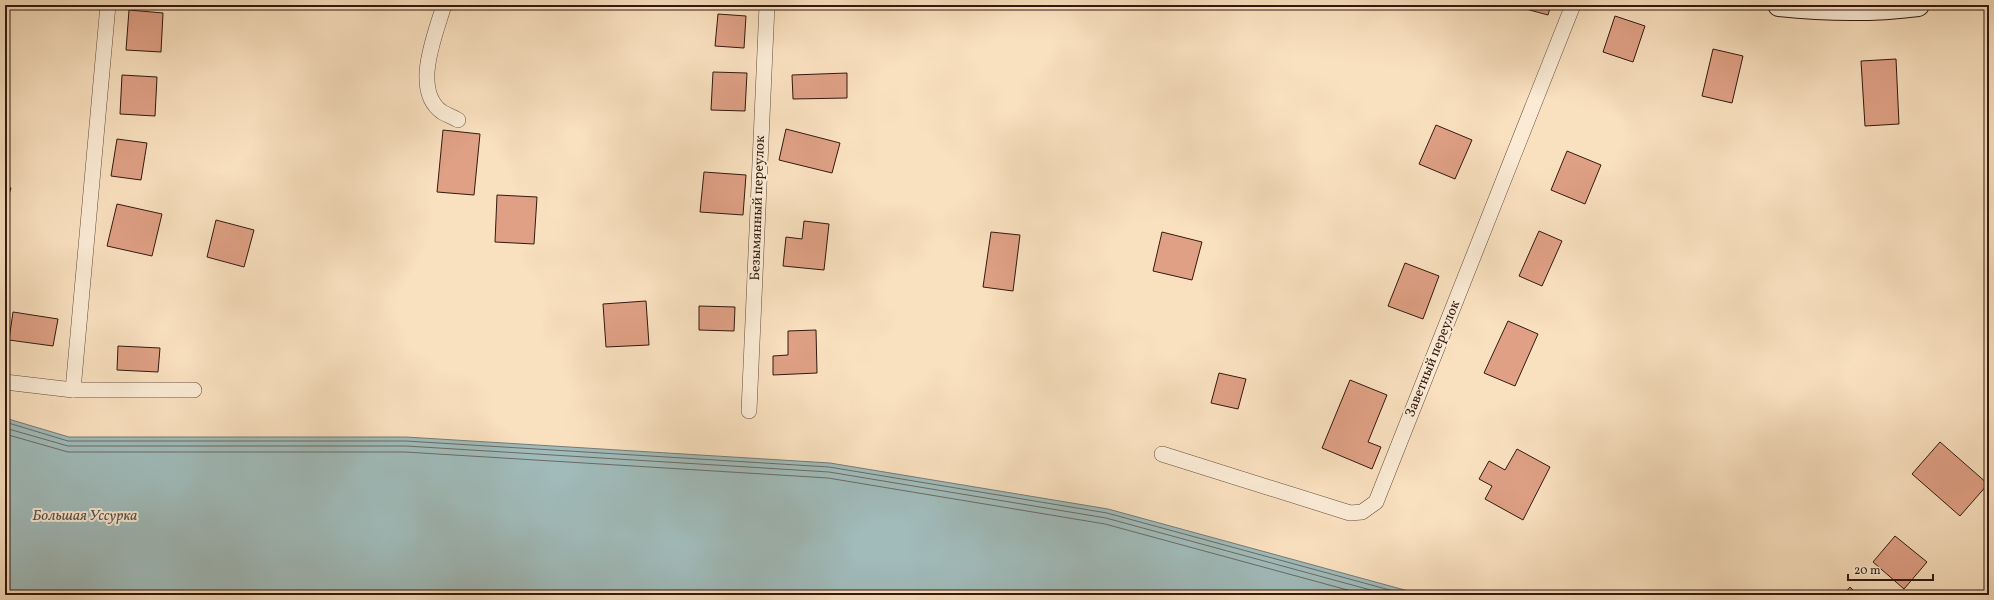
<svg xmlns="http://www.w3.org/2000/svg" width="1994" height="600" viewBox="0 0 1994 600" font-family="Vollkorn,serif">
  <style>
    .water { fill: #a0bbba; stroke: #747a75 }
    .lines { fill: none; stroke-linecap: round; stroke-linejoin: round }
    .shore { stroke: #6a6a64; stroke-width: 1 }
    .building { fill: #dfa085; stroke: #33190e }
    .lane-casing { stroke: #644b3a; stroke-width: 16 }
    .secondary-casing { stroke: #33190e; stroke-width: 24 }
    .lane { stroke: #fbebd5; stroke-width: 15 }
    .secondary { stroke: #fbebd5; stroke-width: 22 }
    .labels { text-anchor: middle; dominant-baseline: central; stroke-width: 4; stroke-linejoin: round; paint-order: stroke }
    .street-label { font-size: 14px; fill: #33190e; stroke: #fbebd5 }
    .water-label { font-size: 15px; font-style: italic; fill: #59524a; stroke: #fbebd5 }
  </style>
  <rect width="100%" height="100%" fill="#f9e0bf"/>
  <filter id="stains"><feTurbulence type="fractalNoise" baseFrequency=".005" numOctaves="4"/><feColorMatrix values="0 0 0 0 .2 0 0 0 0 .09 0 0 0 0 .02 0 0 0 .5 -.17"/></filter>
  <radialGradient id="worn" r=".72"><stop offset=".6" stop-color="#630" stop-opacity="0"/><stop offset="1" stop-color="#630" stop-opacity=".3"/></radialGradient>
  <path class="water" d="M5 418 69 437H406L830 463 1108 509 1423 595H5Z"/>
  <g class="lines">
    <g class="shore">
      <path d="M5 422 68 441H406L829 467 1107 513 1408 595"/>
      <path d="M5 428 68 446H406L829 472 1106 518 1389 595"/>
      <path d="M5 434 68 452H405L828 478 1105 524 1366 595"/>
    </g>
  </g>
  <g class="building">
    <path d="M1511 5H1551L1548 15Z"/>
    <path d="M129 10 163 13 161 52 126 50Z"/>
    <path d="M718 14 746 16 744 48 715 46Z"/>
    <path d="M1615 16 1645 26 1633 62 1603 52Z"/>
    <path d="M1713 49 1743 56 1732 103 1702 96Z"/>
    <path d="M1896 59 1899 124 1865 126 1861 61Z"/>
    <path d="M713 72 747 73 745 111 711 110Z"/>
    <path d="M847 73V98L793 99 792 75Z"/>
    <path d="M122 75 157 77 155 116 120 114Z"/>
    <path d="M1436 125 1472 140 1455 179 1419 164Z"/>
    <path d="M786 129 840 143 832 173 779 160Z"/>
    <path d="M443 130 480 134 474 195 437 192Z"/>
    <path d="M117 139 147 143 141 180 111 176Z"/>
    <path d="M1567 151 1601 165 1585 204 1551 190Z"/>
    <path d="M704 172 746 175 743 215 700 212Z"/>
    <path d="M5 186 11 188 5 207Z"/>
    <path d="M497 195 537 197 534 244 495 242Z"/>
    <path d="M117 204 162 214 152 256 107 246Z"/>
    <path d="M216 220 254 230 244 267 207 257Z"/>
    <path d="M804 221 829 224 824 270 783 266 786 237 802 239Z"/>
    <path d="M1539 231 1562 241 1542 286 1519 276Z"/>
    <path d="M991 232 1020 235 1013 291 983 287Z"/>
    <path d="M1162 232 1202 242 1192 280 1153 271Z"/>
    <path d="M1405 263 1439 276 1423 319 1388 306Z"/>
    <path d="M646 301 649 345 606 347 603 304Z"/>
    <path d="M699 306 735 307 734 331 699 330Z"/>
    <path d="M13 312 58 319 53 346 9 340Z"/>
    <path d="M1508 321 1538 334 1515 386 1484 373Z"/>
    <path d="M816 330 817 373 773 375V356L788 355V331Z"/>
    <path d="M118 346 160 348 158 372 117 370Z"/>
    <path d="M1219 373 1246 379 1238 409 1211 403Z"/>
    <path d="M1350 380 1387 395 1368 442 1381 447 1372 469 1322 448Z"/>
    <path d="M1940 442 1988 484 1960 516 1912 474Z"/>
    <path d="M1517 449 1550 467 1523 520 1485 499 1492 486 1479 479 1489 461 1505 470Z"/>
    <path d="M1895 536 1927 562 1904 589 1873 562Z"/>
    <path d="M1850 587 1858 595H1843Z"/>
  </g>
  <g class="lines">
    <defs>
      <g id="lane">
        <path d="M444 5C436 33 411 90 442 112 447 115 453 117 458 120"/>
        <path d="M5 382 73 390H194"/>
        <path d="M73 390 108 5"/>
        <path d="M749 411 767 5"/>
        <path d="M1162 454 1350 513 1362 512 1376 502 1573 5"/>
      </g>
      <path id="secondary" d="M1779 5C1825 10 1871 11 1918 5"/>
    </defs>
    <use href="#lane" class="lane-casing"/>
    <use href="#secondary" class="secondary-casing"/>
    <use href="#lane" class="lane"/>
    <use href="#secondary" class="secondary"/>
  </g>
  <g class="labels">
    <g class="street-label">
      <text transform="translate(758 208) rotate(-88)">Безымянный переулок</text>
      <text transform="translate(1433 359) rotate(-68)">Заветный переулок</text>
    </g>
    <g class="water-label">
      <text x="85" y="516">Большая Уссурка</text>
    </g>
  </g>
  <rect width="1994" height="600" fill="none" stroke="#f9e0bf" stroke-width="20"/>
  <rect x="6" y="6" width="1982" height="588" fill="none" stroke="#33190e" stroke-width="2"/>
  <rect x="10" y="10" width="1974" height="580" fill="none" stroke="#33190e"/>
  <path d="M1848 574v6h85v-6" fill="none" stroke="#33190e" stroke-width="2"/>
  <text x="1854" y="574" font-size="12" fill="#33190e" stroke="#fbebd5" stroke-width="3" paint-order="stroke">20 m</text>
  <rect width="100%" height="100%" filter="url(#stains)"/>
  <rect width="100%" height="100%" fill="url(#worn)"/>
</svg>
